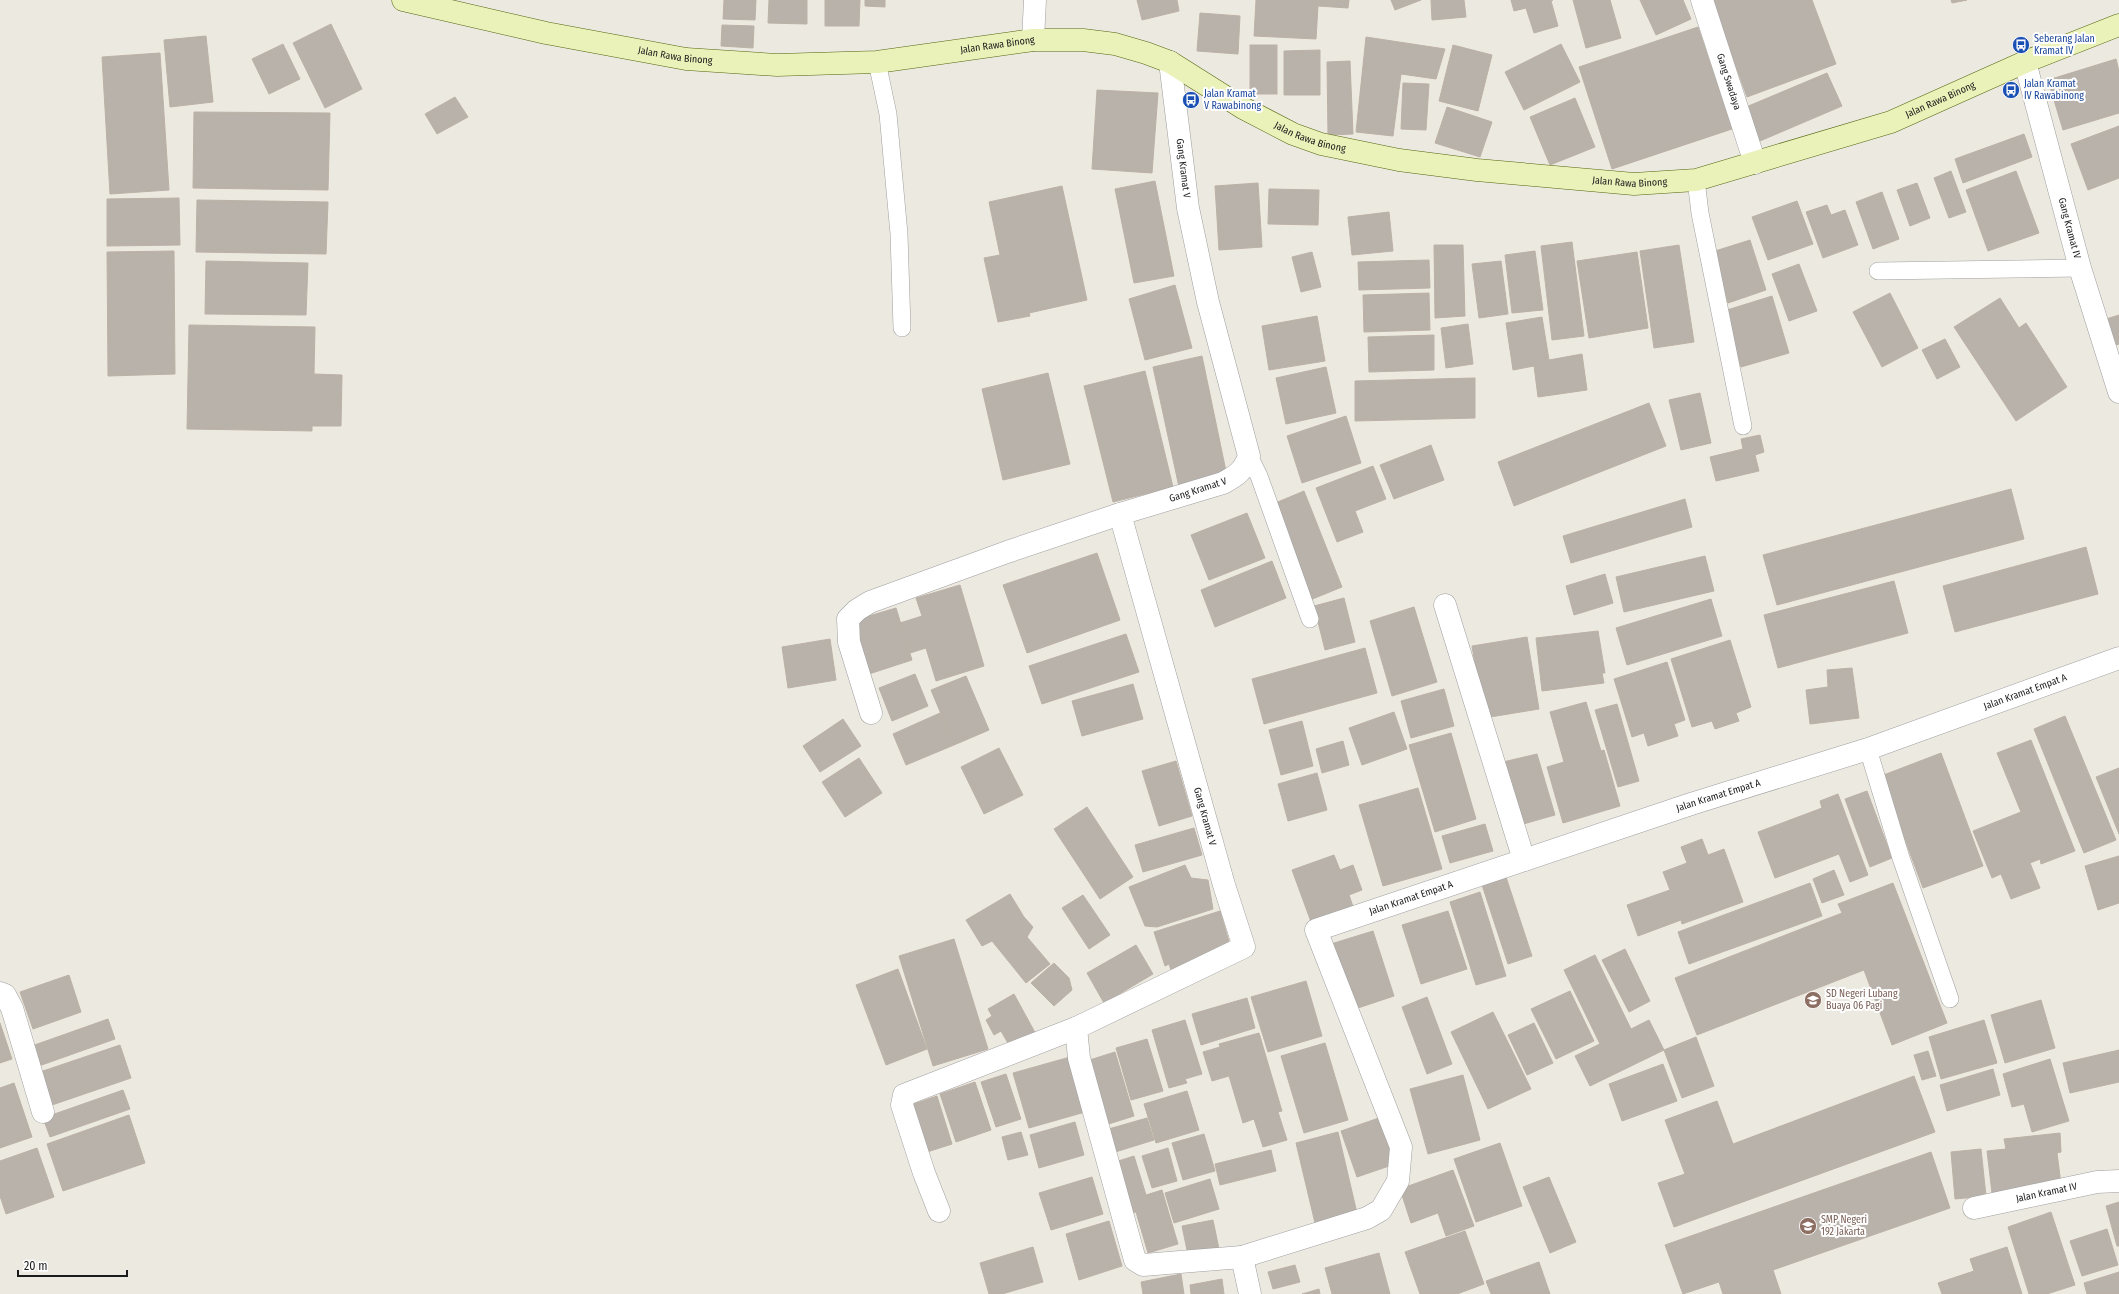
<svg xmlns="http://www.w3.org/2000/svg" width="2119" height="1294" viewBox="0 0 2119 1294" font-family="'Fira Sans Condensed',sans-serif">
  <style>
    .building { fill: #b8b2ab; stroke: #bcb1a5 }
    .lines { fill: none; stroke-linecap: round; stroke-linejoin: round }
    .lane-casing { stroke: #9f9f9f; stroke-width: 18 }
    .street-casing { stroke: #9f9f9f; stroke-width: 23 }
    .secondary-casing { stroke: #54650f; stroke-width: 23 }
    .lane { stroke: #fff; stroke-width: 17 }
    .street { stroke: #fff; stroke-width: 22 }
    .secondary { stroke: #eaf2b9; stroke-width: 22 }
    .labels { text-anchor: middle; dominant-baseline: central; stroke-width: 4; stroke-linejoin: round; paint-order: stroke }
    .transit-label { font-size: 10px; fill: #164399; stroke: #fff; text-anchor: start }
    .street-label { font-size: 10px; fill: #1b1b1b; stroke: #fff }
    .education-label { font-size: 10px; fill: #785e54; stroke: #fff; text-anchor: start }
  </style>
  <rect width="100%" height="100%" fill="#ece9e1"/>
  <g class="building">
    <path d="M724 0H756L755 20 723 19Z"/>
    <path d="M769 0H807V24L768 23Z"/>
    <path d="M825 0H860L859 26H825Z"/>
    <path d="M865 0H885V7L865 6Z"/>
    <path d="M1137 0H1177L1179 11 1142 20Z"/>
    <path d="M1256 0H1349L1348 8 1318 6 1316 39 1254 36Z"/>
    <path d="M1391 0H1421L1395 10Z"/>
    <path d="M1431 0H1464L1466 17 1432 20Z"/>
    <path d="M1511 0H1553L1551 1 1558 26 1534 33 1526 8 1514 11Z"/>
    <path d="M1573 0H1610L1621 38 1586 48Z"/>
    <path d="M1640 0H1683L1691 19 1656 35Z"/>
    <path d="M1712 0H1812L1836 64 1747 97Z"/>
    <path d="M1951 0H1967L1952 3Z"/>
    <path d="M1200 13 1240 16 1238 54 1197 51Z"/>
    <path d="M331 24 362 89 325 108 293 43Z"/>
    <path d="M722 25 754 26 753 48 721 46Z"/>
    <path d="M1698 27 1732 129 1612 169 1579 67Z"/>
    <path d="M206 36 213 102 170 107 164 40Z"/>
    <path d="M1366 37 1445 49 1436 79 1401 74 1393 136 1356 132Z"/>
    <path d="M283 44 300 79 269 94 252 59Z"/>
    <path d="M1561 44 1580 82 1524 110 1505 72Z"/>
    <rect x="1250" y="45" width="27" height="49"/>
    <path d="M1453 45 1492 55 1478 111 1439 101Z"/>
    <path d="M1320 50V95H1284V51Z"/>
    <path d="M160 53 169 190 110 194 102 57Z"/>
    <path d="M2116 59 2119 71V113L2063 130 2048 80Z"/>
    <path d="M1350 61 1353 134 1328 135 1327 62Z"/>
    <path d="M1827 73 1842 106 1753 144 1739 110Z"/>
    <path d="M1403 83 1429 84 1426 130 1401 129Z"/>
    <path d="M1097 90 1158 93 1152 173 1092 169Z"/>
    <path d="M455 97 468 117 437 134 425 114Z"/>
    <path d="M1575 98 1595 147 1550 165 1530 117Z"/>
    <path d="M1447 107 1492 122 1480 157 1435 143Z"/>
    <path d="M194 112 330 113 328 190 193 188Z"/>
    <path d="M2119 126V178L2088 190 2071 144Z"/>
    <path d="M2024 134 2032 157 1963 183 1955 159Z"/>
    <path d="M1951 171 1966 212 1949 218 1934 178Z"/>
    <path d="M2016 171 2039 233 1988 251 1966 190Z"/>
    <path d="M1155 181 1174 276 1134 283 1115 189Z"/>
    <path d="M1258 183 1262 247 1219 250 1215 186Z"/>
    <path d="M1917 183 1930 218 1910 226 1897 190Z"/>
    <path d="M1062 186 1087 300 1029 313 1030 316 998 322 984 258 1000 255 989 202Z"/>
    <path d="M1269 189 1319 190 1318 225 1268 224Z"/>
    <path d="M1882 192 1899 239 1873 249 1856 202Z"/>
    <path d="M179 198 180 245 107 246V199Z"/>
    <path d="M197 200 328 202 326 254 196 252Z"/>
    <path d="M1797 201 1813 244 1768 260 1752 217Z"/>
    <path d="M1827 205 1831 215 1845 210 1858 245 1823 258 1806 212Z"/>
    <path d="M1389 212 1393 251 1352 255 1348 217Z"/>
    <path d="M1750 240 1766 290 1728 303 1712 252Z"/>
    <path d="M1572 242 1584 336 1552 340 1541 246Z"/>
    <path d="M1434 245H1463L1465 316 1435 318Z"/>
    <path d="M1679 245 1694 342 1654 348 1640 251Z"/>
    <path d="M174 251 175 374 108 376 107 252Z"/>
    <path d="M1535 251 1543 310 1512 313 1505 255Z"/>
    <path d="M1312 252 1321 287 1301 292 1292 257Z"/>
    <path d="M1637 252 1648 328 1589 338 1577 261Z"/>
    <path d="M1429 260 1430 288 1359 290 1358 262Z"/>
    <path d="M206 261 308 263 306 315 205 314Z"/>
    <path d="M1501 261 1508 314 1479 318 1472 264Z"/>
    <path d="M1799 264 1817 311 1789 321 1772 274Z"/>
    <path d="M1175 285 1192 348 1145 360 1129 299Z"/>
    <path d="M1429 293 1430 330 1364 332 1363 295Z"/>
    <path d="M1890 293 1918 348 1882 367 1853 312Z"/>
    <path d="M1772 296 1789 353 1741 367 1724 311Z"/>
    <path d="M2000 298 2019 328 2026 323 2067 387 2016 421 1954 327Z"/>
    <path d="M2119 315V344L2112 346 2103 320Z"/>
    <path d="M1317 316 1325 361 1269 370 1262 326Z"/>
    <path d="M1542 317 1549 360 1582 354 1587 390 1538 397 1534 366 1513 370 1506 323Z"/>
    <path d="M1468 324 1473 364 1446 368 1441 328Z"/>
    <path d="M189 325 315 327 314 374 342 375 341 426H312V431L187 429Z"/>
    <path d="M1434 335V370L1369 372 1368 337Z"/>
    <path d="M1945 339 1960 367 1937 379 1922 350Z"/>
    <path d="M1202 356 1227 476 1179 487 1153 367Z"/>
    <path d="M1326 367 1336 413 1286 424 1276 378Z"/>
    <path d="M1145 371 1173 487 1113 502 1084 386Z"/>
    <path d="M1048 373 1070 464 1003 480 982 389Z"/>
    <path d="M1475 378V418L1355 421V381Z"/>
    <path d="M1700 393 1711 443 1681 450 1669 400Z"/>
    <path d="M1649 403 1666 446 1514 506 1498 462Z"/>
    <path d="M1346 416 1361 463 1302 483 1287 436Z"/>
    <path d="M1760 435 1764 452 1755 455 1759 471 1716 481 1710 457 1743 449 1741 439Z"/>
    <path d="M1431 445 1444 480 1394 499 1380 465Z"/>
    <path d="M1373 466 1386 499 1355 511 1363 532 1337 542 1316 488Z"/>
    <path d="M2011 489 2024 539 1777 605 1763 555Z"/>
    <path d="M1304 491 1342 587 1310 600 1273 504Z"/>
    <path d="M1685 499 1692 527 1571 563 1563 536Z"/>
    <path d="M1247 513 1265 558 1209 580 1191 535Z"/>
    <path d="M2086 547 2098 594 1955 632 1943 586Z"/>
    <path d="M1097 553 1120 620 1027 653 1003 585Z"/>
    <path d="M1705 556 1714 591 1624 612 1616 577Z"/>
    <path d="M1272 561 1286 598 1215 627 1201 590Z"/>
    <path d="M1605 574 1613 603 1574 615 1566 586Z"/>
    <path d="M1894 581 1908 633 1778 668 1764 615Z"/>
    <path d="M960 585 984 666 936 681 926 648 910 653 900 623 922 616 916 598Z"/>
    <path d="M1344 598 1355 642 1325 650 1314 606Z"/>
    <path d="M1711 599 1722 636 1627 665 1616 628Z"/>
    <path d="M1414 607 1437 682 1392 696 1370 621Z"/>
    <path d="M896 608 912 660 869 674 852 621Z"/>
    <path d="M1598 631 1605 673H1602L1604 683 1542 691 1536 638Z"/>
    <path d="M1126 634 1139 672 1042 704 1029 666Z"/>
    <path d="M1527 637 1539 709 1484 718 1472 646Z"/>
    <path d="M830 639 836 680 788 688 782 647Z"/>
    <path d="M1730 640 1751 707 1736 713 1739 721 1715 729 1712 721 1692 727 1671 659Z"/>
    <path d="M1365 648 1377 693 1264 724 1252 679Z"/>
    <path d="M1667 662 1685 720 1674 724 1678 736 1648 746 1644 733 1632 737 1614 679Z"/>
    <path d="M1852 668 1859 718 1810 724 1806 690 1828 687 1827 670Z"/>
    <path d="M915 674 928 706 892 721 879 688Z"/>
    <path d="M966 676 989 730 954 745 931 690Z"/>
    <path d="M1133 684 1143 719 1082 736 1072 701Z"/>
    <path d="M1444 689 1454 726 1411 738 1401 701Z"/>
    <path d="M1586 702 1601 751 1604 750 1620 806 1563 823 1547 767 1564 762 1550 712Z"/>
    <path d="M1617 704 1639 781 1618 787 1595 710Z"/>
    <path d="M1394 712 1407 749 1362 765 1349 728Z"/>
    <path d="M940 713 954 745 906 765 893 734Z"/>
    <path d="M2065 716 2116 840 2084 853 2034 729Z"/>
    <path d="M843 719 861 746 820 772 803 746Z"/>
    <path d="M1302 721 1313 766 1281 775 1269 730Z"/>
    <path d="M1451 733 1476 819 1435 832 1409 745Z"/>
    <path d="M2031 740 2075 851 2041 864 2040 859 2030 863 2040 888 2011 899 2001 874 1992 878 1973 831 2021 812 1997 753Z"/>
    <path d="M1343 741 1349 765 1322 773 1316 749Z"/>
    <path d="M999 748 1023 795 984 814 961 767Z"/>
    <path d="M1941 753 1983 866 1923 888 1881 776Z"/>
    <path d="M1537 754 1555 815 1520 825 1503 762Z"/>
    <path d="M859 758 882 793 845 817 822 782Z"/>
    <path d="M1176 761 1192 816 1159 826 1142 771Z"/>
    <path d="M2119 768V834L2096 777Z"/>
    <path d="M1317 773 1327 810 1288 821 1278 784Z"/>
    <path d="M1418 788 1442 869 1383 886 1359 805Z"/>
    <path d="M1867 791 1892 858 1870 867 1845 799Z"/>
    <path d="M1838 794 1868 875 1850 882 1839 854 1775 878 1758 832 1822 808 1820 801Z"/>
    <path d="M1087 807 1133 877 1100 899 1054 829Z"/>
    <path d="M1485 824 1493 851 1450 863 1442 836Z"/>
    <path d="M1194 828 1202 855 1143 872 1135 845Z"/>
    <path d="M1702 839 1708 855 1724 849 1743 902 1682 924 1681 920 1638 936 1627 905 1670 890 1663 872 1687 863 1681 847Z"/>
    <path d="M1334 855 1340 870 1353 865 1362 890 1349 895 1356 915 1314 930 1292 870Z"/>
    <path d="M2119 856V903L2098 910 2085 866Z"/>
    <path d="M1185 865 1191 878 1208 880 1213 909 1157 927 1145 926 1129 887Z"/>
    <path d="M1834 870 1844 895 1822 903 1813 879Z"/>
    <path d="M1506 877 1532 956 1508 964 1482 885Z"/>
    <path d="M1810 883 1822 916 1689 964 1678 932Z"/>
    <path d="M1893 883 1947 1023 1892 1045 1864 970 1697 1035 1675 978 1842 913 1838 904Z"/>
    <path d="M1480 892 1506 976 1476 985 1450 902Z"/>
    <path d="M1010 894 1024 917 1033 927 1027 937 1050 964 1026 983 992 941 982 946 966 920Z"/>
    <path d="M1083 895 1110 935 1089 949 1062 908Z"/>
    <path d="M1220 911 1230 945 1172 973 1169 964 1165 966 1154 932Z"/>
    <path d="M1448 911 1467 969 1421 984 1402 925Z"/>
    <path d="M1373 931 1394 996 1352 1010 1331 944Z"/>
    <path d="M954 939 988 1049 933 1066 899 956Z"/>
    <path d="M1136 945 1153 974 1104 1003 1087 973Z"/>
    <path d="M1625 949 1650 1001 1629 1012 1602 960Z"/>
    <path d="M1595 955 1631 1029 1649 1020 1664 1050 1590 1086 1575 1056 1600 1044 1564 970Z"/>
    <path d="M1054 963 1069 978 1072 990 1054 1006 1031 983Z"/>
    <path d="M898 969 927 1049 886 1065 856 985Z"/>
    <path d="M69 975 81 1012 33 1029 20 992Z"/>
    <path d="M1306 981 1322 1036 1268 1052 1251 997Z"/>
    <path d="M1570 991 1594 1041 1556 1059 1531 1009Z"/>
    <path d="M1014 994 1038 1038 1013 1052 1001 1031 994 1035 986 1020 992 1016 988 1009Z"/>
    <path d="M1427 997 1452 1064 1427 1074 1402 1007Z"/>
    <path d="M1247 998 1255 1028 1201 1045 1192 1014Z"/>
    <path d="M2041 1000 2055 1048 2005 1063 1991 1015Z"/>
    <path d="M1493 1012 1531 1089 1488 1109 1451 1032Z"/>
    <path d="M108 1019 115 1039 36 1067 29 1047Z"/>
    <path d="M1185 1020 1202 1074 1185 1079 1187 1083 1169 1088 1152 1030Z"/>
    <path d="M1984 1020 1997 1063 1941 1079 1929 1037Z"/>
    <path d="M0 1023 12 1059 0 1063Z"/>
    <path d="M1534 1023 1553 1063 1527 1075 1508 1035Z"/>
    <path d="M1259 1033 1282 1111 1278 1112 1287 1140 1263 1147 1254 1119 1243 1123 1229 1076 1212 1081 1203 1052 1220 1047 1219 1044Z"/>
    <path d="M1696 1037 1714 1086 1682 1098 1664 1050Z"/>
    <path d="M1147 1039 1163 1091 1131 1100 1116 1048Z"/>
    <path d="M1325 1043 1348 1120 1304 1133 1281 1056Z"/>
    <path d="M120 1045 131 1078 52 1105 40 1072Z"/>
    <path d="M2119 1050V1082L2070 1093 2063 1063Z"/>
    <path d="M1928 1051 1936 1076 1922 1080 1914 1055Z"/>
    <path d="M1115 1052 1134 1116 1099 1127 1080 1063Z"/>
    <path d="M1070 1057 1085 1112 1029 1128 1013 1073Z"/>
    <path d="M2050 1059 2069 1121 2032 1132 2024 1104 2012 1107 2003 1074Z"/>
    <path d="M1663 1064 1677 1101 1622 1121 1609 1084Z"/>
    <path d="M1993 1069 2000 1095 1947 1111 1940 1085Z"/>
    <path d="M1006 1074 1021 1119 996 1127 981 1082Z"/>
    <path d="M1463 1075 1480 1140 1428 1154 1410 1089Z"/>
    <path d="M1914 1076 1935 1132 1674 1227 1658 1183 1685 1174 1665 1120 1717 1101 1733 1144Z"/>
    <path d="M975 1082 991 1130 956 1142 940 1094Z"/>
    <path d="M14 1083 32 1137 0 1148V1088Z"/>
    <path d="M123 1090 130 1109 50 1137 43 1118Z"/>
    <path d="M1187 1091 1199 1130 1156 1143 1144 1104Z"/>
    <path d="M937 1096 952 1144 921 1154 905 1107Z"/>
    <path d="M129 1115 145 1163 63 1191 47 1144Z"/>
    <path d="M1147 1118 1154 1140 1112 1153 1105 1130Z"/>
    <path d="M1379 1118 1395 1164 1357 1177 1341 1131Z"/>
    <path d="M1075 1122 1084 1155 1039 1168 1030 1135Z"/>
    <path d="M1021 1132 1028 1155 1008 1160 1002 1137Z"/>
    <path d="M1338 1132 1357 1213 1315 1223 1296 1143Z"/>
    <path d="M2060 1133 2061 1152 2057 1153 2061 1184 1992 1193 1987 1151 2006 1149 2004 1139Z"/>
    <path d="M1204 1134 1215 1171 1183 1180 1172 1143Z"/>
    <path d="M1500 1143 1522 1206 1476 1222 1454 1159Z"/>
    <path d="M37 1148 54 1197 6 1214 0 1196V1161Z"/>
    <path d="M1168 1148 1177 1181 1152 1188 1142 1156Z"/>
    <path d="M1981 1149 1986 1196 1955 1199 1951 1152Z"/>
    <path d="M1271 1150 1276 1171 1220 1185 1215 1164Z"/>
    <path d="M1931 1152 1950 1208 1773 1270 1781 1294H1723L1719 1282 1683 1294 1665 1245Z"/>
    <path d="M1134 1156 1146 1195 1162 1190 1178 1244 1148 1253 1136 1212 1127 1214 1112 1163Z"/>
    <path d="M1453 1170 1474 1226 1446 1236 1438 1213 1411 1223 1400 1189Z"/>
    <path d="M1092 1177 1103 1214 1051 1230 1039 1193Z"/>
    <path d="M1549 1177 1576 1242 1550 1253 1523 1187Z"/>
    <path d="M1210 1179 1219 1209 1174 1223 1165 1193Z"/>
    <path d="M2119 1202V1246H2117L2106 1206Z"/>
    <path d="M2051 1212 2075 1285 2047 1294H2029L2008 1227Z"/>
    <path d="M1213 1220 1219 1249 1188 1255 1182 1226Z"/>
    <path d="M1109 1221 1122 1266 1079 1280 1066 1234Z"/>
    <path d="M2107 1229 2118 1265 2082 1276 2070 1241Z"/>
    <path d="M1465 1231 1484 1284 1457 1294H1420L1405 1252Z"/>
    <path d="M1033 1247 1043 1282 1002 1294H989L980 1263Z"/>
    <path d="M2007 1247 2022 1294H1942L1938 1283 1974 1271 1970 1259Z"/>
    <path d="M1379 1253 1390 1294H1332L1325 1268Z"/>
    <path d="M1539 1262 1550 1294H1491L1486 1281Z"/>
    <path d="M1295 1265 1300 1282 1273 1289 1268 1272Z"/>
    <path d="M2119 1272V1294H2087L2084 1283Z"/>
    <path d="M1181 1274 1184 1294H1143L1141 1282Z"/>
    <path d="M1222 1279 1224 1294H1191L1190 1285Z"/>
    <path d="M1319 1289 1320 1294H1302Z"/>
  </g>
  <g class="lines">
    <defs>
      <g id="lane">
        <path d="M877 62 888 114 899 234 902 328"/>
        <path d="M1696 180 1700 213 1743 426"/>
        <path d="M1878 271 2080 268"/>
        <path d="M1249 456 1259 476 1310 619"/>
        <path d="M1868 749 1901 858 1950 999"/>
      </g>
      <g id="street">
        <path id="s1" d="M1702 0 1755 163"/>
        <path d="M1033 40 1035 0"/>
        <path id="s2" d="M1170 62 1188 208 1208 302 1249 456C1244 471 1236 476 1223 483L1120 514 1224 885 1244 947 1076 1028 1079 1058 1135 1260 1143 1265 1242 1257"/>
        <path id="s3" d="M2025 62 2080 268 2119 392"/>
        <path d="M1445 605 1524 860"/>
        <path d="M871 713 849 642 848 619 857 610 870 602 1007 552 1120 514"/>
        <path d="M0 993 5 995 12 1008 43 1112"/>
        <path id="s4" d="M1974 1208 2097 1182 2119 1181"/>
        <path d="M939 1211 924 1173 902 1105 904 1095 1076 1028"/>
        <path id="s5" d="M1250 1294 1242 1257 1367 1218 1381 1210 1398 1181 1401 1147 1316 930 1691 804 1868 749 2119 658"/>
      </g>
      <g id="secondary">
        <path id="s6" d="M403 0 546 33 686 59 777 65 877 62 1033 40H1083L1115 44 1146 53 1170 62 1243 108 1293 134 1321 144 1399 160 1477 170 1634 184 1696 180 1891 122 2025 62 2119 25"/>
      </g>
    </defs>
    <use href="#lane" class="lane-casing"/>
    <use href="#street" class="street-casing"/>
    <use href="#secondary" class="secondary-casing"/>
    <use href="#lane" class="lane"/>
    <use href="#street" class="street"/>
    <use href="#secondary" class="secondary"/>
  </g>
  <defs>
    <symbol id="bus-disc" viewBox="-11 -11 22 22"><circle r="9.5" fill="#1a4fb4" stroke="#fff"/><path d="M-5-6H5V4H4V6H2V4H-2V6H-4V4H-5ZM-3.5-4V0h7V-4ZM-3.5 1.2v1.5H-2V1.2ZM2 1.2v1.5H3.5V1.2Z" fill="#fff"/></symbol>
    <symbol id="school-disc" viewBox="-11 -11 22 22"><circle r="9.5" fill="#8d6e63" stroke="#fff"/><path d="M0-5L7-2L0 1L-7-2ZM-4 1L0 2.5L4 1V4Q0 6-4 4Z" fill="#fff"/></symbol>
  </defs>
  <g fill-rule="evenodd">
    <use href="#bus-disc" x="2011" y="35" width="20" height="20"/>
    <use href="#bus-disc" x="2001" y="80" width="20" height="20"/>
    <use href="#bus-disc" x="1181" y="90" width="20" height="20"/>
    <use href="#school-disc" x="1803" y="990" width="20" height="20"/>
    <use href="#school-disc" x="1798" y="1216" width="20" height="20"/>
  </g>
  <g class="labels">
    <g class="transit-label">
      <text x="2034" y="39">Seberang Jalan<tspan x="2034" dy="12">Kramat IV</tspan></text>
      <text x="2024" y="84">Jalan Kramat<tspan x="2024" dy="12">IV Rawabinong</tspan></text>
      <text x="1204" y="94">Jalan Kramat<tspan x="1204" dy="12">V Rawabinong</tspan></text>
    </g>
    <g class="street-label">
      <text stroke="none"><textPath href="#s6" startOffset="602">Jalan Rawa Binong</textPath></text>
      <text stroke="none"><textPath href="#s6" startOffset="278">Jalan Rawa Binong</textPath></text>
      <text stroke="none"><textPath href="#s1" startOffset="86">Gang Swadaya</textPath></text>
      <text stroke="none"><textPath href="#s6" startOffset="1586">Jalan Rawa Binong</textPath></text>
      <text stroke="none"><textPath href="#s6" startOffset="938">Jalan Rawa Binong</textPath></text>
      <text stroke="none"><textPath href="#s2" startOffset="107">Gang Kramat V</textPath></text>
      <text stroke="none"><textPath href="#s6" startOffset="1262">Jalan Rawa Binong</textPath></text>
      <text stroke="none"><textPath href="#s3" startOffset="172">Gang Kramat IV</textPath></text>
      <text transform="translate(1198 490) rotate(-18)">Gang Kramat V</text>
      <text stroke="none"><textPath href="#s5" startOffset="1234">Jalan Kramat Empat A</textPath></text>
      <text stroke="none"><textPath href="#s5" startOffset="910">Jalan Kramat Empat A</textPath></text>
      <text stroke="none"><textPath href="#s2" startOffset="863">Gang Kramat V</textPath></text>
      <text stroke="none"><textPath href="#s5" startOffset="586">Jalan Kramat Empat A</textPath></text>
      <text stroke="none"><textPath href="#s4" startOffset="74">Jalan Kramat IV</textPath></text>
    </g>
    <g class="education-label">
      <text x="1826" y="994">SD Negeri Lubang<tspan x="1826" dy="12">Buaya 06 Pagi</tspan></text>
      <text x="1821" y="1220">SMP Negeri<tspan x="1821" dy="12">192 Jakarta</tspan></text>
    </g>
  </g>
  <path d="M18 1270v6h109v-6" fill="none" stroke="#1b1b1b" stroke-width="2"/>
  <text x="24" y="1270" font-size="12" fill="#1b1b1b" stroke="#ffffff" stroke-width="3" paint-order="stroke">20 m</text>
</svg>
